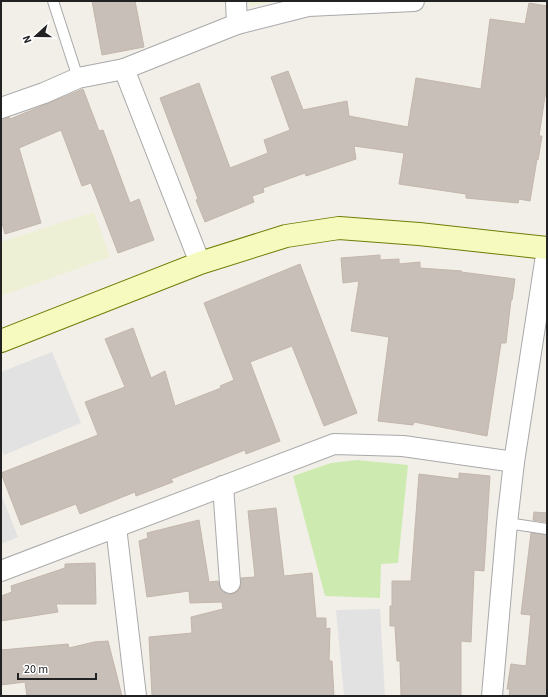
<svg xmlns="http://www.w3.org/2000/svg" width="548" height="697" viewBox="0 0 548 697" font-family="'Source Sans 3',sans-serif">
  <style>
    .farmland { fill: #eef0d5 }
    .grass { fill: #cdebb0 }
    .parking { fill: #e2e2e2 }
    .building { fill: #c7bfb8; stroke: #c4b6ab }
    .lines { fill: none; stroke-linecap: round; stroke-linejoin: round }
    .lane-casing { stroke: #a9a9a9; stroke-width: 12 }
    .street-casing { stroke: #a9a9a9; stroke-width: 22 }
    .secondary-casing { stroke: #707d05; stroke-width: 24 }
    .lane { stroke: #fff; stroke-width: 10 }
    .street { stroke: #fff; stroke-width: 20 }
    .secondary { stroke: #f7fabf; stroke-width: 22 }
  </style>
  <rect width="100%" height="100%" fill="#f2efe9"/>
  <g class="farmland">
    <path d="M249 1H274L249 7Z"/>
    <path d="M94 212 110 257 1 296V242Z"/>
  </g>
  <path class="grass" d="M357 460 408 465 398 563 381 564 380 598 325 596 293 476 331 463Z"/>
  <g class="parking">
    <path d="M52 352 81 423 4 455 1 448V372Z"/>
    <path d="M1 494 18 537 1 544Z"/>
    <path d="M380 609 385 696H344L336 610Z"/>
  </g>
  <g class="building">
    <path d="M92 1H135L144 47 102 55Z"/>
    <path d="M529 3 547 6V83L539 136H542L538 160 537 159 530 201 519 199 518 203 466 198V194L399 184 404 153 354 146 356 159 306 176 305 173 263 188 264 192 252 196 254 202 205 222 196 200 198 199 160 98 199 83 230 168 268 153 264 140 290 130 271 77 288 71 303 110 347 101 349 116 408 127 416 78 481 89 490 19 525 24Z"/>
    <path d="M83 89 99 131 103 130 130 203 139 199 154 240 118 253 91 183 82 186 61 130 19 148 41 223 5 234 1 219V119L9 117 10 119Z"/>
    <path d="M380 255V260L399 259V264L420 262V268L462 271 461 272 515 279 512 300H511L506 343H501L487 436 414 422 413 425 378 421 389 337 351 331 359 281 343 283 341 258Z"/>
    <path d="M300 264 357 413 324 426 292 346 250 362 280 441 246 454 245 450 171 479 173 482 136 496 135 492 80 514 76 504 21 525 1 473 98 435 85 402 125 387 105 339 133 328 151 378 165 371 175 406 221 388 220 386 234 380 204 303Z"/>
    <path d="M459 473 490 476 484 571 474 570 471 642 461 641V696H401L400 661H397L395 626H390V606H392V581H411L419 474 459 479Z"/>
    <path d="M276 508 284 576 312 573 316 618H326V629L330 628 329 661H332L334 696H152L149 637 192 633 191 617 223 609 222 602 190 603 189 591 147 597 139 541 148 538 147 533 199 520 209 582 218 581 221 590 225 593 231 594 236 593 240 588 241 578 255 577 248 511Z"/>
    <path d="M534 512 547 513V522L533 520Z"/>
    <path d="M531 533 547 535V696H509L510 689H507L511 664 526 666 531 615 521 614Z"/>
    <path d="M95 563 96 604H56L58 612 1 621V596L12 592 11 586 65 568V564Z"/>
    <path d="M108 641 122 696H27L25 682 1 685V650L68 644 69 648 94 642Z"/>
  </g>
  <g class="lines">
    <defs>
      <g id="lane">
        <path d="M53 1 78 78"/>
        <path d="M507 523 547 529"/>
      </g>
      <g id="street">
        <path d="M236 1 237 24"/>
        <path d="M124 69 200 263"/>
        <path d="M1 108 44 93 78 78 124 69 237 24 308 6 414 1"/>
        <path d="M223 486 230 583"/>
        <path d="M116 527 136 696"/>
        <path d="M1 571 334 444 403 446 514 462"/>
        <path d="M492 696 507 523 514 462 547 249"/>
      </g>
      <path id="secondary" d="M1 341 200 263 286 236 339 228 419 234 547 248"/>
    </defs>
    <use href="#lane" class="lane-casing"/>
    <use href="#street" class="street-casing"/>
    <use href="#secondary" class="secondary-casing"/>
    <use href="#lane" class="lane"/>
    <use href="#street" class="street"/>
    <use href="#secondary" class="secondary"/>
  </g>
  <rect width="548" height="697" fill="none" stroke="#222222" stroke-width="4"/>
  <g transform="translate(36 36) rotate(249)" stroke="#ffffff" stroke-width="3" paint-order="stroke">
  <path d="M0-3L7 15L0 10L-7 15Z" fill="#222222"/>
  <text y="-6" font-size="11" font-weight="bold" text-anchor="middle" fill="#222222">N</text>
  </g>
  <path d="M18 673v6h78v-6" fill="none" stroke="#222222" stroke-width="2"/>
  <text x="24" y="673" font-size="12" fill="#222222" stroke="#ffffff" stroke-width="3" paint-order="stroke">20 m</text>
</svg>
